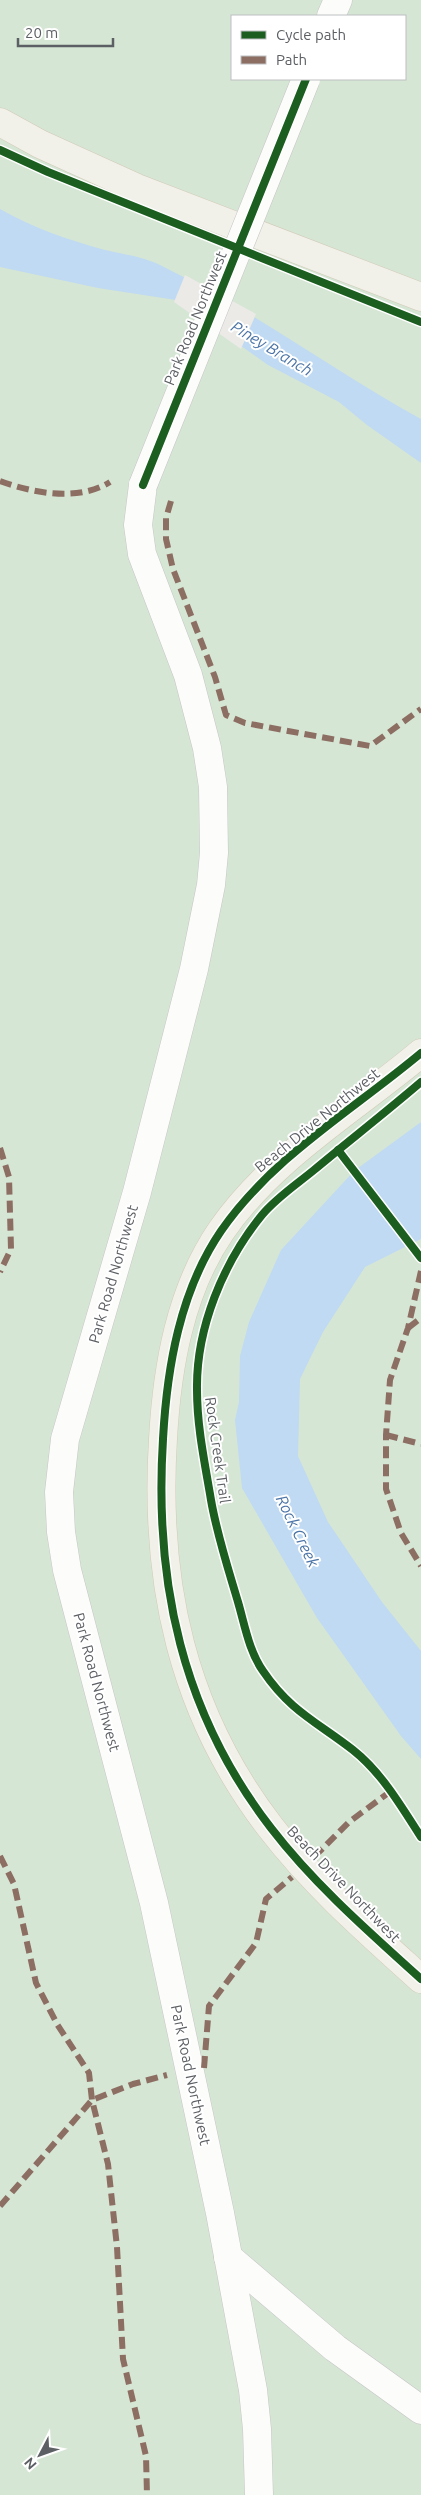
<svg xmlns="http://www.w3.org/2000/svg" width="421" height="2495" viewBox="0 0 421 2495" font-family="Ubuntu,sans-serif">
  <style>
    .green { fill: #d6e6d4; fill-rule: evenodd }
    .water { fill: #bfdaf2 }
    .pier { fill: #ebeae7 }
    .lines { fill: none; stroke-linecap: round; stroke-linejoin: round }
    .minor-casing { stroke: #c6c6c6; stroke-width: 29 }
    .major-casing { stroke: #d1cab7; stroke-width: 29 }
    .minor { stroke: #fcfcfb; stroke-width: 28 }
    .major { stroke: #f1f0e9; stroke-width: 28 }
    .minor-bridge-casing { stroke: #c6c6c6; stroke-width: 29; stroke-linecap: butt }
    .minor-bridge { stroke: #fcfcfb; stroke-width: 28 }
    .quiet { stroke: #8d6e63; stroke-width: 6; stroke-dasharray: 12 6; stroke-linecap: butt }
    .cycleway-casing { stroke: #fff; stroke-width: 11 }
    .cycleway { stroke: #1b5e20; stroke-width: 8 }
    .labels { text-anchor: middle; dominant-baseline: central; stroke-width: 4; stroke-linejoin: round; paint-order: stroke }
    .street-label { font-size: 15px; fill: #5c5f63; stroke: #fff }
    .water-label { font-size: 16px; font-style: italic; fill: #4b74a6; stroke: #fff }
  </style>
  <rect width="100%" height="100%" fill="#ebeae7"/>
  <path class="green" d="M0 0H421V2495H0ZM232 16H405V79H232Z"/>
  <g class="water">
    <path d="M0 209C33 228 69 240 105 250 123 254 144 257 160 265 251 309 332 370 421 419V463L367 425 339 402 268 365 176 300 98 288 0 267Z"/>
    <path d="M421 1122V1239L365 1267 323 1332 300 1379 298 1456 328 1522 382 1602 421 1651V1759L401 1736 317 1618 242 1488 235 1420 239 1402 240 1356 249 1322 281 1250 354 1171Z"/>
  </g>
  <path class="pier" d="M185 275 256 314 241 349 174 302Z"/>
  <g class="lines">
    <defs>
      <g id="minor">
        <path d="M331 16 338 0"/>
        <path d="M143 485 138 525 142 554 188 675 207 748 213 787 214 853 211 885 194 969 137 1192 65 1439 59 1492 61 1532 67 1570 154 1903 220 2213 253 2390 257 2429 259 2495"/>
        <path d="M228 2257 335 2348 421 2410"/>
      </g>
      <g id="major">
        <path d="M0 122 40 144 137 188 421 297"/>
        <path d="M421 1053C353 1110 272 1157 221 1231 180 1291 167 1367 163 1439 154 1582 182 1713 271 1828 314 1884 369 1932 421 1979"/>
      </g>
    </defs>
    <use href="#minor" class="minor-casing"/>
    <use href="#major" class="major-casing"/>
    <use href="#minor" class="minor"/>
    <use href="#major" class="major"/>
    <defs>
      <path id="minor-bridge" d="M143 485 306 79"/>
    </defs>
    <use href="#minor-bridge" class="minor-bridge-casing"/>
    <use href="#minor-bridge" class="minor-bridge"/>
    <g class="quiet">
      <path d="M0 481C33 493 78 502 110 482"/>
      <path d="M171 501 166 518V539L173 569 215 677 226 715 245 723 370 746 421 709"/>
      <path d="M0 1148 9 1177 11 1249 0 1272"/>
      <path d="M421 1271 408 1328 390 1380 386 1435V1489L401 1533 421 1566"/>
      <path d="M408 1328 421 1318"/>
      <path d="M386 1435 421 1444"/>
      <path d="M0 1856 14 1884 36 1983 57 2024 89 2073 92 2100 108 2164 117 2247 123 2359 146 2456 147 2495"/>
      <path d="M314 1857 349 1822 391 1791"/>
      <path d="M204 2068 209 2006 256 1943 266 1899 292 1877"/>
      <path d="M0 2206 92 2100 133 2084 167 2075"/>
    </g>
    <defs>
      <g id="cycleway">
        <path d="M0 150 48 172 421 322"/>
        <path d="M143 485 306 79"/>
        <path d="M421 1053C353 1110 272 1157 221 1231 180 1291 167 1367 163 1439 154 1582 182 1713 271 1828 314 1884 369 1932 421 1979"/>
        <path d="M421 1082C386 1112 350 1140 314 1170 297 1184 276 1198 262 1215 223 1263 196 1328 197 1390 197 1427 205 1464 211 1500 217 1535 228 1568 238 1602 245 1626 249 1651 263 1671 290 1711 317 1722 353 1750 382 1773 401 1806 421 1837"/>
        <path d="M338 1150 421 1258"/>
      </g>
    </defs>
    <use href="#cycleway" class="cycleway-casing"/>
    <use href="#cycleway" class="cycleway"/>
  </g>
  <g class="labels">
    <g class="street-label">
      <text transform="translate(195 318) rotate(-68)">Park Road Northwest</text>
      <text transform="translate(317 1120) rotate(-39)">Beach Drive Northwest</text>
      <text transform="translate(113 1274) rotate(-74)">Park Road Northwest</text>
      <text transform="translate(218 1450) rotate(82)">Rock Creek Trail</text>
      <text transform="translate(97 1682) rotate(75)">Park Road Northwest</text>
      <text transform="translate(344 1884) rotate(46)">Beach Drive Northwest</text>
      <text transform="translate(191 2075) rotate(78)">Park Road Northwest</text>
    </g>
    <g class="water-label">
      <text transform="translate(272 348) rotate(31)">Piney Branch</text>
      <text transform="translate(298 1531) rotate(64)">Rock Creek</text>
    </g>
  </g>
  <rect x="231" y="15" width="175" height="65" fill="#ffffff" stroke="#bebfc1"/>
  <rect x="241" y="31" width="25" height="8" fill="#1b5e20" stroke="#bebfc1"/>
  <text x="276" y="40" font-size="15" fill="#5c5f63">Cycle path</text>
  <rect x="241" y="56" width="25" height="8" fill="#8d6e63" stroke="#bebfc1"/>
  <text x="276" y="65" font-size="15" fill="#5c5f63">Path</text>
  <g transform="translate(40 2455) rotate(229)" stroke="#ffffff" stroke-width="4" paint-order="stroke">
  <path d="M0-4L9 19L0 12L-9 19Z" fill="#5c5f63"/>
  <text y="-8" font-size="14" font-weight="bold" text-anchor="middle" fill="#5c5f63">N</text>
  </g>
  <path d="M18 38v8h95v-8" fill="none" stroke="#5c5f63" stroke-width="2.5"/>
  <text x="25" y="38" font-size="15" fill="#5c5f63" stroke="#ffffff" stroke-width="4" paint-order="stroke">20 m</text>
</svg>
